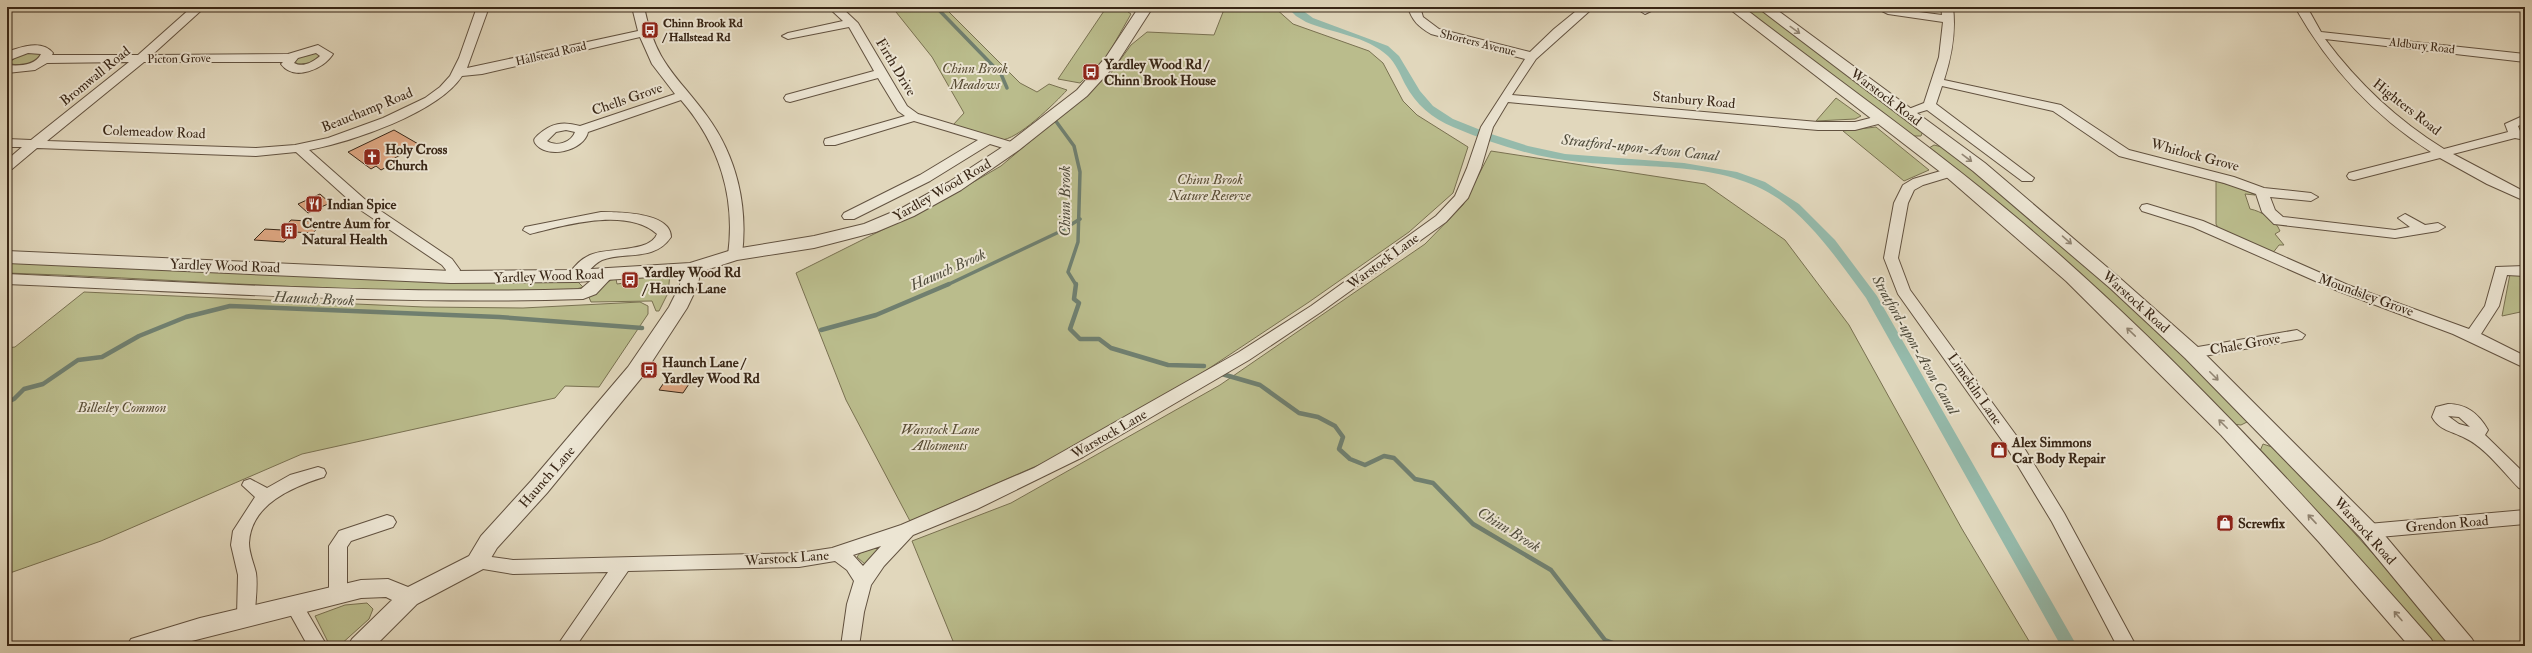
<svg xmlns="http://www.w3.org/2000/svg" width="2532" height="653" viewBox="0 0 2532 653" font-family="'IM FELL Double Pica',serif">
  <style>
    .green { fill: #babc8c; stroke: #797151 }
    .lines { fill: none; stroke-linecap: round; stroke-linejoin: round }
    .stream-far1 { stroke: #707f6f; stroke-width: 3.5 }
    .stream { stroke: #707f6f; stroke-width: 4.5 }
    .canal { fill: #95baab; fill-rule: evenodd }
    .building { fill: #dfa782; stroke: #382616 }
    .minor-casing { stroke: #625240; stroke-width: 2 }
    .tertiary-casing { stroke: #625240; stroke-width: 2 }
    .minor { fill: #ece5d3; fill-rule: evenodd }
    .tertiary { fill: #ece5d3; fill-rule: evenodd }
    .oneway { stroke: #928674 }
    .labels { text-anchor: middle; dominant-baseline: central; stroke-width: 4; stroke-linejoin: round; paint-order: stroke }
    .far-poi-label { font-size: 12px; font-weight: bold; fill: #382616; stroke: #ece5d3; text-anchor: start }
    .far-street-label { font-size: 12px; fill: #382616; stroke: #ece5d3 }
    .poi-label { font-size: 14px; font-weight: bold; fill: #382616; stroke: #ece5d3; text-anchor: start }
    .street-label { font-size: 14px; fill: #382616; stroke: #ece5d3 }
    .park-label { font-size: 14px; font-style: italic; fill: #584c34; stroke: #ece5d3 }
    .water-label { font-size: 15px; font-style: italic; fill: #4f4b3b; stroke: #ece5d3 }
  </style>
  <rect width="100%" height="100%" fill="#e1d7bc"/>
  <filter id="stains"><feTurbulence type="fractalNoise" baseFrequency=".005" numOctaves="4"/><feColorMatrix values="0 0 0 0 .2 0 0 0 0 .09 0 0 0 0 .02 0 0 0 .5 -.17"/></filter>
  <radialGradient id="worn" r=".72"><stop offset=".6" stop-color="#630" stop-opacity="0"/><stop offset="1" stop-color="#630" stop-opacity=".3"/></radialGradient>
  <g class="green">
    <path d="M892 7H944L1020 83 1037 92 1049 84 1067 90C1056 102 1017 141 1000 140 986 139 967 129 953 125L964 113 932 57Z"/>
    <path d="M1225 7 1275 8 1293 24 1369 51 1383 63 1403 101 1417 115 1468 147 1453 193 1409 232 1309 302 1193 379 1064 454 910 521 846 400 796 273 946 198 1001 166 1110 74 1131 45 1147 32 1214 35Z"/>
    <path d="M1741 7H1757L1923 131 1921 136H1911Z"/>
    <path d="M1106 8 1124 9 1131 14 1106 58 1080 83 1058 79Z"/>
    <path d="M28 53H41C40 66 18 67 9 63L20 54Z"/>
    <path d="M315 53 320 54 319 57 311 63 298 64 295 62 300 56Z"/>
    <path d="M1836 98 1861 116 1855 119 1816 121Z"/>
    <path d="M1876 127 1929 170 1904 181 1843 131Z"/>
    <path d="M1934 145 1946 148 2043 225 2186 358 2249 421 2241 425 2232 424 1929 148Z"/>
    <path d="M1491 151 1705 184 1785 240 1849 325 1962 529 2032 646H955L912 541 1011 503 1220 385 1425 244 1463 205Z"/>
    <path d="M2216 181 2244 189 2255 195 2245 194 2250 209C2261 211 2276 220 2280 231L2275 234 2284 245H2279L2272 254 2218 228 2216 224Z"/>
    <path d="M7 259 476 282H578L583 287C555 297 497 291 466 291 313 291 160 278 7 273Z"/>
    <path d="M670 274 668 293 659 311H656L652 301 591 302 588 295 611 280 616 279 617 284 631 282 633 277Z"/>
    <path d="M2510 274 2525 275V311L2502 316Z"/>
    <path d="M84 292 424 307 523 308 640 302 648 306V314L599 387 565 386 555 398 302 454 101 541 7 574V348L15 347Z"/>
    <path d="M2263 444 2275 448 2311 485 2456 646H2432L2260 451Z"/>
    <path d="M881 546 882 548 866 565 857 557 860 553Z"/>
    <path d="M367 603 373 609 369 619 339 646H330L315 616 345 605Z"/>
  </g>
  <g class="lines">
    <g class="stream-far1">
      <path d="M936 7 1001 74 1007 88"/>
      <path d="M1055 120 1074 146 1080 172 1078 242 1068 272 1076 285"/>
      <path d="M947 285 1059 232 1080 219"/>
    </g>
    <g class="stream">
      <path d="M1076 284 1074 299 1079 303 1070 329 1080 339H1099L1111 348 1168 365 1204 366"/>
      <path d="M821 330 876 315 949 284"/>
      <path d="M1222 374 1260 385 1299 413 1318 417 1335 426 1343 437 1339 449 1350 459 1365 465 1384 456 1394 458 1415 479 1433 483 1473 524 1551 570 1605 640 1621 646"/>
      <path d="M7 402 14 399 24 389 43 384 78 360 102 357 139 336 186 317 230 306 499 317 642 328"/>
    </g>
    <path class="canal" d="M1287 7H1298L1313 18 1388 46 1399 56 1420 91 1433 106 1453 119 1488 133 1528 146 1565 154 1684 163 1737 172 1765 182 1799 204 1835 240 1877 296 2077 646H2061L1866 298C1840 263 1814 224 1779 199 1723 160 1644 169 1580 162 1536 158 1493 144 1453 127 1432 118 1416 105 1405 84 1400 74 1396 64 1388 56 1367 36 1332 33 1306 22L1296 16Z"/>
  </g>
  <g class="building">
    <path d="M394 130 420 145 391 160 396 162 381 170 376 166 371 169 348 152Z"/>
    <path d="M320 194 330 203 308 213 298 204Z"/>
    <path d="M291 220 323 222 313 233 294 232 284 242 254 240 265 229 282 230Z"/>
    <path d="M665 381 689 384 683 393 659 390Z"/>
  </g>
  <g class="lines">
    <defs>
      <g id="minor">
        <path d="M192 7H205L152 55 288 54 318 45 333 54C324 69 294 82 281 64L283 62H144L47 141 256 148 295 145 328 138 383 118 425 98 440 87 450 76 459 58 477 7H489L467 68 638 31 632 7H644C656 64 675 73 707 116 737 157 748 206 742 255L735 259 728 255C736 197 719 144 681 100L588 132C584 151 546 160 535 143 533 139 535 138 538 135 551 123 563 121 580 126L675 94 652 64 640 37 482 74 462 76C438 113 351 142 309 150L369 203 452 259 460 270 456 280 451 282 444 277 446 270 442 265 359 209 296 152 256 156 37 148 12 169 7 170V160L22 147H7V139L31 140 129 62 47 63 35 70 7 73V65C19 66 35 66 41 54L28 53 7 61V52C20 47 42 39 53 53L52 55H138ZM316 53 320 56C313 62 303 68 294 63L298 58ZM566 130 575 132C571 143 556 147 547 141L556 132Z"/>
        <path d="M828 7H841L858 23 907 106 918 114 1018 144 1019 147 1018 150 1013 151 990 144 930 181 854 219H844L842 216 844 213 920 175 978 140 914 121 835 145H825L824 142 825 139 905 116 898 111 878 78 790 102 786 101 784 98 786 95 874 71 849 27 788 39 782 36 788 33 843 21Z"/>
        <path d="M1408 7H1420L1423 17 1439 29 1530 52 1554 29 1581 7H1594L1536 59 1512 95 1818 122H1855L1882 115 1888 119 1886 122 1855 130H1818L1508 102 1493 127 1481 168 1468 198 1446 222 1321 312 1249 360 1083 457 977 509 913 535 884 566 871 585 864 612 859 646H841L847 604 854 581 847 570 835 561 799 567 628 571 576 646H557L608 572 513 574 471 567 468 562 471 557 477 555 513 560 799 553 832 548 901 525 1034 468 1239 352 1311 306 1436 216 1455 196 1467 168 1481 127 1525 59 1431 34C1419 27 1412 21 1408 7ZM881 546 863 566 853 555Z"/>
        <path d="M1634 7H1647L1651 11 1645 14Z"/>
        <path d="M1941 7H1953C1956 32 1952 55 1944 80L2061 105 2129 150 2234 177 2264 188 2311 193 2318 197 2311 201 2270 197 2275 210 2283 217 2395 230 2410 227 2398 218 2405 214 2425 225 2438 223 2445 227 2438 231 2395 238 2274 224 2262 212 2256 194 2224 183 2119 156 2053 111 1942 86 1936 104 2034 178 2032 181H2022L1927 110 1907 116 1901 112 1924 103 1939 57 1943 22 1888 14 1882 11 1888 8 1942 15Z"/>
        <path d="M2295 7H2307L2321 32 2525 54V62L2325 39C2358 83 2397 120 2444 149L2508 132 2505 124 2525 115V123L2518 126 2520 131 2525 132V140L2515 138 2453 154 2525 192V201L2487 184 2440 158 2354 180 2349 179 2347 176 2349 173 2431 152C2373 115 2329 67 2295 7Z"/>
        <path d="M1951 168 1958 172 1956 175 1923 185 1914 190 1908 203 1898 258 1910 290 2018 438 2064 513 2136 646H2117L2052 522 2006 446 1898 294 1884 258 1894 203 1903 185 1913 179Z"/>
        <path d="M2147 204 2203 221 2348 285 2469 329 2485 306 2496 267 2525 266V276L2507 275 2499 306 2481 334 2525 356V368L2453 334 2338 291 2193 227 2142 211 2140 208 2142 205Z"/>
        <path d="M601 212C618 212 671 212 671 237 654 262 626 251 602 260 591 265 586 278 575 281L568 276C573 267 581 259 590 255 607 247 650 253 657 234 627 207 565 225 530 234L523 230 525 227Z"/>
        <path d="M607 269 614 274 612 277 596 294 583 299C391 305 199 292 7 284V274C198 283 390 295 581 289L602 271Z"/>
        <path d="M2297 330 2305 335 2302 339 2192 358 2187 357 2184 353 2187 349 2192 348Z"/>
        <path d="M2448 404C2467 404 2479 414 2488 430L2485 435 2525 474V490L2519 488C2503 472 2486 448 2465 438 2452 431 2440 431 2432 417L2436 407ZM2448 416 2459 417 2470 427 2459 424Z"/>
        <path d="M318 467 324 469 326 473 324 477C292 487 251 504 249 543 249 553 254 564 256 573 258 587 255 602 255 616L253 621 246 624 239 621 237 616 238 575 231 545 233 531 255 497 242 485 244 481 250 479 267 488 290 475Z"/>
        <path d="M2525 510V524L2368 538 2362 536 2359 531 2362 526 2368 524Z"/>
        <path d="M387 515 393 517 396 522 393 527 351 541 347 547V595L344 600 338 602 332 600 329 595V546L339 531Z"/>
        <path d="M294 598 300 600 327 646H308L285 605 288 600Z"/>
      </g>
      <g id="tertiary">
        <path d="M1139 7H1153L1117 63 1087 96 1019 150 961 190 914 216 876 232 814 248 737 260 700 272 698 285 687 308 642 377 547 493 497 548 485 568 417 604 375 646H348L352 639 392 600 386 597 361 598 172 646H127L131 639 200 618 361 580 388 579 408 587 469 556 481 536 531 481 628 367 669 307 680 285 681 275 575 282 451 283 7 263V251L451 271 575 270 690 263 735 249 814 236 864 224 902 208 949 182 1007 144 1077 90 1106 57Z"/>
        <path d="M1727 7H1743C1836 79 1933 147 2023 223 2171 349 2303 493 2431 639L2435 646H2409L2319 542 2221 435 2066 281 1943 174Z"/>
        <path d="M1757 7H1773L1985 163 2122 280 2199 348 2376 525 2472 639 2476 646H2450L2360 537 2185 358 2110 288 1973 171Z"/>
      </g>
    </defs>
    <use href="#minor" class="minor-casing"/>
    <use href="#tertiary" class="tertiary-casing"/>
    <use href="#minor" class="minor"/>
    <use href="#tertiary" class="tertiary"/>
  </g>
  <defs><path id="oneway-shaft" d="M-6 0H5M1.5-3L5.5 0L1.5 3" fill="none" stroke-width="1.6" stroke-linecap="round" stroke-linejoin="round"/></defs>
  <g class="oneway">
    <use href="#oneway-shaft" transform="translate(1795 30) rotate(36)"/>
    <use href="#oneway-shaft" transform="translate(1967 158) rotate(37)"/>
    <use href="#oneway-shaft" transform="translate(2067 240) rotate(41)"/>
    <use href="#oneway-shaft" transform="translate(2131 332) rotate(-136)"/>
    <use href="#oneway-shaft" transform="translate(2214 376) rotate(45)"/>
    <use href="#oneway-shaft" transform="translate(2223 424) rotate(-135)"/>
    <use href="#oneway-shaft" transform="translate(2312 519) rotate(-133)"/>
    <use href="#oneway-shaft" transform="translate(2398 616) rotate(-131)"/>
  </g>
  <defs>
    <symbol id="bus-square" viewBox="-11 -11 22 22"><rect x="-9" y="-9" width="18" height="18" rx="4" fill="#8f2418" stroke="#ece5d3"/><path d="M-5-6H5V4H4V6H2V4H-2V6H-4V4H-5ZM-3.5-4V0h7V-4ZM-3.5 1.2v1.5H-2V1.2ZM2 1.2v1.5H3.5V1.2Z" fill="#fff"/></symbol>
    <symbol id="church-square" viewBox="-11 -11 22 22"><rect x="-9" y="-9" width="18" height="18" rx="4" fill="#8f2418" stroke="#ece5d3"/><path d="M-1.2-6h2.4v3.5h3.3v2.4h-3.3V6h-2.4V-.1h-3.3v-2.4h3.3Z" fill="#fff"/></symbol>
    <symbol id="restaurant-square" viewBox="-11 -11 22 22"><rect x="-9" y="-9" width="18" height="18" rx="4" fill="#8f2418" stroke="#ece5d3"/><path d="M-5-6h1v4h1v-4h1v4h1v-4h1v5L-1.5 .5V6h-2V.5L-5-1ZM5-6V6H3V1.5H1.5Q1.5-4 5-6Z" fill="#fff"/></symbol>
    <symbol id="building-square" viewBox="-11 -11 22 22"><rect x="-9" y="-9" width="18" height="18" rx="4" fill="#8f2418" stroke="#ece5d3"/><path d="M-4-6H4V6H1V3H-1V6H-4ZM-2.5-4.3h1.7v1.8h-1.7ZM.8-4.3h1.7v1.8H.8ZM-2.5-1h1.7V.8h-1.7ZM.8-1h1.7V.8H.8Z" fill="#fff"/></symbol>
    <symbol id="shop-square" viewBox="-11 -11 22 22"><rect x="-9" y="-9" width="18" height="18" rx="4" fill="#8f2418" stroke="#ece5d3"/><path d="M-5-2.5h2.3a2.7 3.5 0 0 1 5.4 0H5L5.5 6h-11ZM-1.5-2.5h3a1.5 2.3 0 0 0-3 0Z" fill="#fff"/></symbol>
  </defs>
  <g fill-rule="evenodd">
    <use href="#bus-square" x="640" y="20" width="20" height="20"/>
    <use href="#bus-square" x="1081" y="62" width="20" height="20"/>
    <use href="#church-square" x="362" y="147" width="20" height="20"/>
    <use href="#restaurant-square" x="304" y="194" width="20" height="20"/>
    <use href="#building-square" x="279" y="221" width="20" height="20"/>
    <use href="#bus-square" x="620" y="270" width="20" height="20"/>
    <use href="#bus-square" x="639" y="360" width="20" height="20"/>
    <use href="#shop-square" x="1989" y="440" width="20" height="20"/>
    <use href="#shop-square" x="2215" y="513" width="20" height="20"/>
  </g>
  <g class="labels">
    <g class="far-poi-label">
      <text x="663" y="23">Chinn Brook Rd<tspan x="663" dy="14">/ Hallstead Rd</tspan></text>
    </g>
    <g class="far-street-label">
      <text transform="translate(1478 43) rotate(14)">Shorters Avenue</text>
      <text transform="translate(2422 46) rotate(7)">Aldbury Road</text>
      <text transform="translate(551 54) rotate(-13)">Hallstead Road</text>
      <text transform="translate(179 59) rotate(-1)">Picton Grove</text>
    </g>
    <g class="poi-label">
      <text x="1104" y="64">Yardley Wood Rd /<tspan x="1104" dy="16">Chinn Brook House</tspan></text>
      <text x="385" y="149">Holy Cross<tspan x="385" dy="16">Church</tspan></text>
      <text x="327" y="204">Indian Spice</text>
      <text x="302" y="223">Centre Aum for<tspan x="302" dy="16">Natural Health</tspan></text>
      <text x="643" y="272">Yardley Wood Rd<tspan x="643" dy="16">/ Haunch Lane</tspan></text>
      <text x="662" y="362">Haunch Lane /<tspan x="662" dy="16">Yardley Wood Rd</tspan></text>
      <text x="2012" y="442">Alex Simmons<tspan x="2012" dy="16">Car Body Repair</tspan></text>
      <text x="2238" y="523">Screwfix</text>
    </g>
    <g class="street-label">
      <text transform="translate(896 67) rotate(59)">Firth Drive</text>
      <text transform="translate(95 76) rotate(-39)">Bromwall Road</text>
      <text transform="translate(1886 97) rotate(37)">Warstock Road</text>
      <text transform="translate(627 99) rotate(-19)">Chells Grove</text>
      <text transform="translate(1694 100) rotate(5)">Stanbury Road</text>
      <text transform="translate(2407 107) rotate(38)">Highters Road</text>
      <text transform="translate(367 110) rotate(-22)">Beauchamp Road</text>
      <text transform="translate(154 132) rotate(2)">Colemeadow Road</text>
      <text transform="translate(2195 155) rotate(15)">Whitlock Grove</text>
      <text transform="translate(942 190) rotate(-30)">Yardley Wood Road</text>
      <text transform="translate(1383 261) rotate(-36)">Warstock Lane</text>
      <text transform="translate(225 266) rotate(2)">Yardley Wood Road</text>
      <text transform="translate(549 276) rotate(-2)">Yardley Wood Road</text>
      <text transform="translate(2366 295) rotate(20)">Moundsley Grove</text>
      <text transform="translate(2136 302) rotate(42)">Warstock Road</text>
      <text transform="translate(2245 344) rotate(-10)">Chale Grove</text>
      <text transform="translate(1975 389) rotate(55)">Limekiln Lane</text>
      <text transform="translate(1109 434) rotate(-30)">Warstock Lane</text>
      <text transform="translate(547 477) rotate(-49)">Haunch Lane</text>
      <text transform="translate(2447 524) rotate(-5)">Grendon Road</text>
      <text transform="translate(2365 531) rotate(48)">Warstock Road</text>
      <text transform="translate(787 558) rotate(-4)">Warstock Lane</text>
    </g>
    <g class="park-label">
      <text x="975" y="68">Chinn Brook<tspan x="975" dy="16">Meadows</tspan></text>
      <text x="1210" y="179">Chinn Brook<tspan x="1210" dy="16">Nature Reserve</tspan></text>
      <text x="122" y="407">Billesley Common</text>
      <text x="940" y="429">Warstock Lane<tspan x="940" dy="16">Allotments</tspan></text>
    </g>
    <g class="water-label">
      <text transform="translate(1640 148) rotate(6)">Stratford-upon-Avon Canal</text>
      <text transform="translate(1065 201) rotate(-90)">Chinn Brook</text>
      <text transform="translate(948 270) rotate(-24)">Haunch Brook</text>
      <text transform="translate(314 299) rotate(3)">Haunch Brook</text>
      <text transform="translate(1915 345) rotate(60)">Stratford-upon-Avon Canal</text>
      <text transform="translate(1509 530) rotate(32)">Chinn Brook</text>
    </g>
  </g>
  <rect width="2532" height="653" fill="none" stroke="#e1d7bc" stroke-width="24"/>
  <rect x="8" y="8" width="2516" height="637" fill="none" stroke="#382616" stroke-width="2"/>
  <rect x="12" y="12" width="2508" height="629" fill="none" stroke="#382616"/>
  <rect width="100%" height="100%" filter="url(#stains)"/>
  <rect width="100%" height="100%" fill="url(#worn)"/>
</svg>
